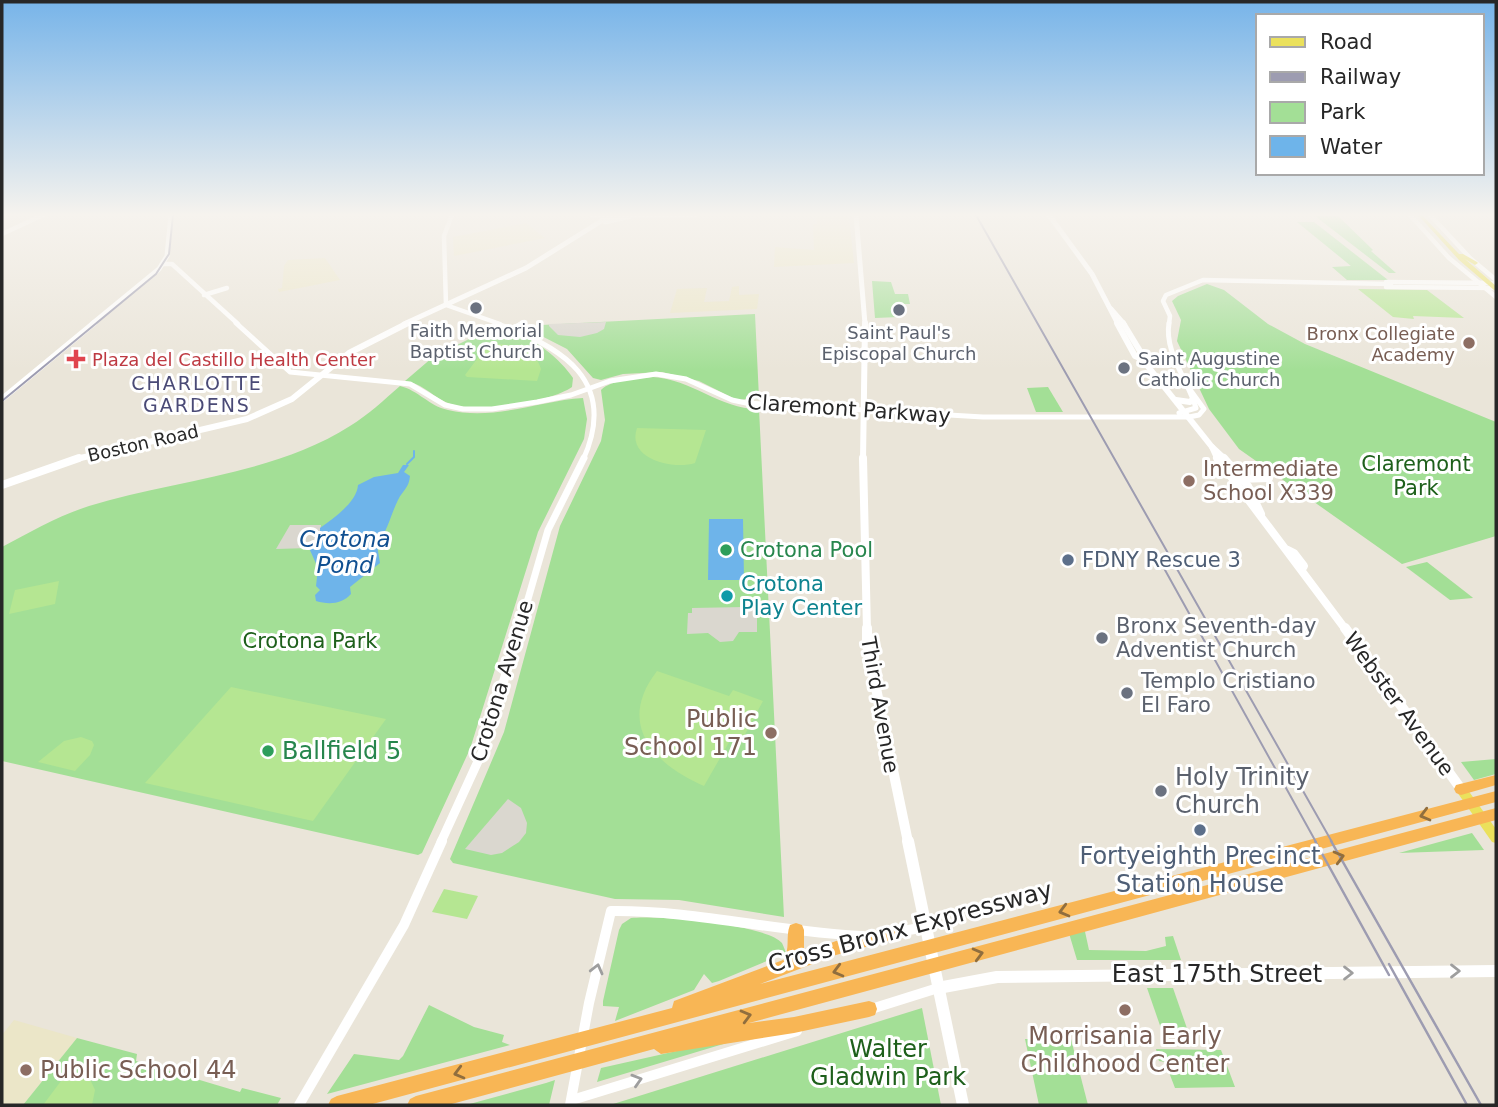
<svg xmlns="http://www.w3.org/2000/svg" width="1498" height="1107" viewBox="0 0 1498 1107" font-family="'DejaVu Sans',sans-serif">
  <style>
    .education { fill: #ebe6c8 }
    .green { fill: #a3df96 }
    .pitch { fill: #b5e692 }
    .plaza { fill: #dad7cf }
    .water { fill: #6eb4ea }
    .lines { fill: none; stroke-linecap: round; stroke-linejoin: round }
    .stream { stroke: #6eb4ea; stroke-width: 2 }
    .tertiary-far4 { stroke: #fff; stroke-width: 4.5 }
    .tertiary-far3 { stroke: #fff; stroke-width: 5 }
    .tertiary-far2 { stroke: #fff; stroke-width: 7 }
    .tertiary-far1 { stroke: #fff; stroke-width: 9 }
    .tertiary { stroke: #fff; stroke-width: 10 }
    .secondary-far4 { stroke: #fff; stroke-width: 5 }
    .secondary-far3 { stroke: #fff; stroke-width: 6 }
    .secondary-far2 { stroke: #fff; stroke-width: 8 }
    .secondary-far1 { stroke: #fff; stroke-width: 10 }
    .secondary { stroke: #fff; stroke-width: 12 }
    .primary { fill: #ebe15c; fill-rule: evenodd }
    .motorway { fill: #f8b655; fill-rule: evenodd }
    .rail-far1 { stroke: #9d9cb1; stroke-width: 2 }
    .rail { stroke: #9d9cb1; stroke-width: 2.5 }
    .oneway { stroke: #906e3e }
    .oneway2 { stroke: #9e9e9e }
    .worship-dot { fill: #6b7280; stroke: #fff; stroke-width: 2.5 }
    .education-dot { fill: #8d6e63; stroke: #fff; stroke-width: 2.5 }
    .health-dot { fill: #e0444e; stroke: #fff; stroke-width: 2.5 }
    .leisure-dot { fill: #2e9e5b; stroke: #fff; stroke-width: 2.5 }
    .service-dot { fill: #5c6f8a; stroke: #fff; stroke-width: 2.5 }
    .culture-dot { fill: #0f9aa8; stroke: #fff; stroke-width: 2.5 }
    .labels { text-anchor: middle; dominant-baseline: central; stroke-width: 6; stroke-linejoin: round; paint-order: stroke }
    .far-worship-label { font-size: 18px; fill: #5b616d; stroke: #fff }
    .far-education-label { font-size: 18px; fill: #785e54; stroke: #fff; text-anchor: end }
    .far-health-label { font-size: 18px; fill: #be3a42; stroke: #fff; text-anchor: start }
    .far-street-label { font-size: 18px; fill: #272727; stroke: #fff }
    .far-neighbourhood-label { font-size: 19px; letter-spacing: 2px; fill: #4a4a76; stroke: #fff }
    .street-label { font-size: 21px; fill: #272727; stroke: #fff }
    .park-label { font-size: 21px; fill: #1e601b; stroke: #fff }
    .education-label { font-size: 21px; fill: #785e54; stroke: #fff; text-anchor: start }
    .leisure-label { font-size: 21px; fill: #27864d; stroke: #fff; text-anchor: start }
    .service-label { font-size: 21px; fill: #4e5e75; stroke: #fff; text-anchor: start }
    .culture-label { font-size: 21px; fill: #0d838f; stroke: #fff; text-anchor: start }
    .worship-label { font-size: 21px; fill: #5b616d; stroke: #fff; text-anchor: start }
    .water-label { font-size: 23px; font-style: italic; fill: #115091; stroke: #fff }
    .near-education-label { font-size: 24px; fill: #785e54; stroke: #fff; text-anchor: end }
    .near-leisure-label { font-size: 24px; fill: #27864d; stroke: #fff; text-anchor: start }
    .near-worship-label { font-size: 24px; fill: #5b616d; stroke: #fff; text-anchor: start }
    .near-service-label { font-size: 24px; fill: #4e5e75; stroke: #fff }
    .near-street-label { font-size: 24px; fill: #272727; stroke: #fff }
    .near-park-label { font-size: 24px; fill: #1e601b; stroke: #fff }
  </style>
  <rect width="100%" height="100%" fill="#eae5d9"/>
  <g class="education">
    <path d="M817 217H849L854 263 774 267 775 247 814 250 813 224H817Z"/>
    <path d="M526 223 545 238 454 256 453 237Z"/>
    <path d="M325 258 340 280 279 292 278 289 282 288 284 266 288 260Z"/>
    <path d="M739 286V295L759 294 757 309 670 313 677 289 707 288 704 302 729 301 732 287Z"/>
    <path d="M14 1020 77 1038 23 1105H2V1035Z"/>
  </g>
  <g class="green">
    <path d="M1315 216H1338L1373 250 1371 251 1396 273H1389Z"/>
    <path d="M1297 222H1314L1388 280H1347L1332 267 1351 266Z"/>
    <path d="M872 281 891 282 895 294H908L910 304H896L899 317 875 318Z"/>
    <path d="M1207 284 1224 290 1268 324 1305 344 1496 422V536L1402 564 1239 449 1209 409 1177 341 1181 320 1172 301 1178 296Z"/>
    <path d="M755 314 759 398 737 400 699 381 662 372 623 374 601 380 593 378 567 349 522 326Z"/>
    <path d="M491 328C521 327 558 355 573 378L572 387C551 402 474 415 448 403 431 396 424 384 405 381L433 357Z"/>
    <path d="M653 377C691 379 722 410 759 409L784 917 679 900 615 899 453 863 450 859 504 732 560 526 601 441 605 420 601 390C612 379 637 379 653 377Z"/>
    <path d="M400 386C418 390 429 406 448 410 494 421 538 401 583 398L587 419 584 439 538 532 470 749 422 853 418 855 2 761V547C30 532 58 516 89 506 174 480 273 475 350 426 368 415 384 400 400 386Z"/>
    <path d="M1048 387 1063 412H1036L1027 388Z"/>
    <path d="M1427 562 1472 597 1473 598 1450 600 1406 567Z"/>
    <path d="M1496 759V774L1474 780 1461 762Z"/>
    <path d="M1472 833 1484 850 1399 853Z"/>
    <path d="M631 918C656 915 766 924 782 943 783 945 785 950 786 953L719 981 712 983 704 974 694 990 615 1021 619 1007 603 1006V1001L619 930 622 924Z"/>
    <path d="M1084 927 1089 950 1146 951 1166 946 1165 937 1173 936 1181 960H1077L1068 930Z"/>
    <path d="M1147 988H1173L1190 1037H1164Z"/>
    <path d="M429 1005 474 1027 504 1035 502 1042 510 1045 327 1094 354 1054 399 1060 403 1056Z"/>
    <path d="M922 1008 941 1105H610Z"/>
    <path d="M739 1037 740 1039 597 1082 601 1068Z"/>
    <path d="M77 1038 137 1054 136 1061 240 1092 242 1088 281 1098 277 1105H23Z"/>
    <path d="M1025 1039H1071L1088 1105H1039Z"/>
    <path d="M1156 1049 1221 1050 1235 1087 1175 1088 1165 1062 1159 1061Z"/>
    <path d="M555 1080 549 1105H466L546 1083Z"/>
  </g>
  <g class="pitch">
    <path d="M1358 289 1427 290 1464 318 1413 316 1414 319 1393 317Z"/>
    <path d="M489 343C510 345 534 346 541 369L537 381 467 377 465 375Z"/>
    <path d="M637 428 706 430 695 463C673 470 626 459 637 428Z"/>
    <path d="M59 581 55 604 9 614 15 590Z"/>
    <path d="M657 671 729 696 733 690 763 701 741 742 731 739 704 786C653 764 616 724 657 671Z"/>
    <path d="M231 687 386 719 313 821 145 783Z"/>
    <path d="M81 737 92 741 94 745 90 755 75 771 38 762 64 741Z"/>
    <path d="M444 889 478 896 467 919 432 912Z"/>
    <path d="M67 1073 89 1077 95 1090 92 1105H43Z"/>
  </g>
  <g class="plaza">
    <path d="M606 322 604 329 597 333 580 337 558 335 549 326V324Z"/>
    <path d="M290 525H321L320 536 309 548 276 549Z"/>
    <path d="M744 607 757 608V632H739L733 641 720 642 708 633 687 634 688 613H692V608Z"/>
    <path d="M508 799 521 808 527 823 526 833 519 842 502 853 491 855 465 849Z"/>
  </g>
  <g class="water">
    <path d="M403 465H409L404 472 410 476C409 488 403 490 398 500 391 514 388 530 377 545L380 563 350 587 351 594C342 604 329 605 316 601L315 595 320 590 316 586 318 568 309 548 320 536V528C334 518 357 502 358 485L374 477 398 473Z"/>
    <path d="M709 519H743L744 580H708Z"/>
  </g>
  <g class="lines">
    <path class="stream" d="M407 464 414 457V451"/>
    <g class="tertiary-far4">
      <path d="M452 215 444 236 446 305 500 324"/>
      <path d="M591 215H695"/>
      <path d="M1410 215 1449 258 1496 297"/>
      <path d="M1430 215 1470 258 1496 280"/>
      <path d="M2 234 43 215"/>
      <path d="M163 264H172L238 324"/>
      <path d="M1386 282 1496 283"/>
      <path d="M1386 287 1496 288"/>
      <path d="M204 295 227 288"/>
      <path d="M520 324 524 322"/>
      <path d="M1169 324 1170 316 1163 301 1166 295 1203 280 1391 284"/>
    </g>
    <g class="tertiary-far3">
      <path d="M236 323 290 372 410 384 445 405 463 409H492L537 402 571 395 610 381 656 374 686 379 732 400 746 403 983 417H1189L1199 415 1204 409 1191 391"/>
      <path d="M495 323C562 346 619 381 583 460"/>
      <path d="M1169 323C1164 352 1188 380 1196 408L1179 413"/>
      <path d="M519 330 517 326 523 323"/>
    </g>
    <path class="tertiary-far2" d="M519 630 548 530 584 458"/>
    <path class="tertiary-far1" d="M441 842 485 746 519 628"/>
    <g class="tertiary">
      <path d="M887 934 925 927"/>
      <path d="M868 1010 938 988"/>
      <path d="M572 1100 797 1031"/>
      <path d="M299 1105 404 925 442 841"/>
      <path d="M570 1105 589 1003 611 911C695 910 777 932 861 936"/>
    </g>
    <g class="secondary-far4">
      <path d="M643 215 646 216"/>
      <path d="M856 215 865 324"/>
      <path d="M1049 215 1092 274 1118 324"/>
      <path d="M605 222 631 216"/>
      <path d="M1111 309 1124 324"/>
      <path d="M92 324 159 269 167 256 171 215"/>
      <path d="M404 324 526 268 611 215"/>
    </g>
    <g class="secondary-far3">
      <path d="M1117 323 1135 356 1142 359 1212 447 1226 460"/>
      <path d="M1123 323 1143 356 1142 359"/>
      <path d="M2 399 94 323"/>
      <path d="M1176 400 1190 402 1193 399"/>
      <path d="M1212 447 1218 460"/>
      <path d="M72 460 247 419 292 399 349 353 408 323"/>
      <path d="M863 460 865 323"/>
    </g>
    <g class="secondary-far2">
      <path d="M863 458 867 630"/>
      <path d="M1217 458 1346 630"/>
      <path d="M1224 458 1248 486 1261 514"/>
      <path d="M1237 479 1269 478"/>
      <path d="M2 485 79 458"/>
      <path d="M1288 550 1294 553 1304 566 1302 569"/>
    </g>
    <g class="secondary-far1">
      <path d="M867 628V645L908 842"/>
      <path d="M1345 628 1461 789"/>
    </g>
    <g class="secondary">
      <path d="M908 841 963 1105"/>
      <path d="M938 988 997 977 1496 971"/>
    </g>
    <g class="primary">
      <path d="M1418 215H1422L1459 254H1463L1477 262 1478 263 1475 265 1465 259 1496 286V291L1494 290 1459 260Z"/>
      <path d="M1461 784 1465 786 1496 829V843L1492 842 1457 792 1455 789 1457 786Z"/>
    </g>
    <g class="motorway">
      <path d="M1496 775V785L1461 795 1456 793 1454 789 1456 785Z"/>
      <path d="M1496 791V802L369 1105H328L331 1099 337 1096 672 1008 674 1001 783 960C791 949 785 937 790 925L796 923 802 925 804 930V953L836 941 888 927 894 929 896 934 894 939 888 941 836 955 760 984Z"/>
      <path d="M1496 808V820L749 1023 794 1017 869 1001 875 1003 877 1009 875 1015 869 1017 794 1033 661 1054 654 1049 448 1105H407L410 1099 416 1096Z"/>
    </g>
    <g class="rail-far1">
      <path d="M976 215 1332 842"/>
      <path d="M2 401 156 274 169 254 173 215"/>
      <path d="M1160 561 1316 842"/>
    </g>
    <g class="rail">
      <path d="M1315 841 1389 975"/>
      <path d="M1331 841 1481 1105"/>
      <path d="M1389 964 1467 1105"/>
    </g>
  </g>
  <defs><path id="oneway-chevron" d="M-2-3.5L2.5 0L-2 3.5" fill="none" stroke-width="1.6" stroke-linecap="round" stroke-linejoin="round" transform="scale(1.75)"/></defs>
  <g class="oneway">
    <use href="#oneway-chevron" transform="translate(1425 815) rotate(165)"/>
    <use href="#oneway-chevron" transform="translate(1339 857) rotate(-15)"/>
    <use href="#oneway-chevron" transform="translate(1064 911) rotate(165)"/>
    <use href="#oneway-chevron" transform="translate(978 954) rotate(-15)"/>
    <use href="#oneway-chevron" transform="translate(838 971) rotate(165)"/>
    <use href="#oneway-chevron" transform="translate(746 1016) rotate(-15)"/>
    <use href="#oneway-chevron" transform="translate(459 1073) rotate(165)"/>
  </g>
  <g class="oneway2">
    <use href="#oneway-chevron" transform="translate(597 969) rotate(-76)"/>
    <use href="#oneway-chevron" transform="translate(1455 971)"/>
    <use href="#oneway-chevron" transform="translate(1348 973)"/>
    <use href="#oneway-chevron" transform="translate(637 1080) rotate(-17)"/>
  </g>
  <linearGradient id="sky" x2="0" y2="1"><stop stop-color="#77b4e9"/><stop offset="0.58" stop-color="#f6f3ee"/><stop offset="1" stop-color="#f6f3ee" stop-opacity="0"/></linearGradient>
  <rect width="1498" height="370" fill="url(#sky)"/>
  <g class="worship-dot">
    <circle cx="476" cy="308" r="7"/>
    <circle cx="899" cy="310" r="7"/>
    <circle cx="1124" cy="368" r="7"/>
    <circle cx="1102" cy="638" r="7"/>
    <circle cx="1127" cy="693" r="7"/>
    <circle cx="1161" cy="791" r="7"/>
  </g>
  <g class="education-dot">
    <circle cx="1469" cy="343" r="7"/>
    <circle cx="1189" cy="481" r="7"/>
    <circle cx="771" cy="733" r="7"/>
    <circle cx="1125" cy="1010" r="7"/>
    <circle cx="26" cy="1070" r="7"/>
  </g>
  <path class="health-dot" d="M72.5 348.5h7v7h7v7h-7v7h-7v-7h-7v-7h7z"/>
  <g class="leisure-dot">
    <circle cx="726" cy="550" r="7"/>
    <circle cx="268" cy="751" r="7"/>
  </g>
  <g class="service-dot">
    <circle cx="1068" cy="560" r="7"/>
    <circle cx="1200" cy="830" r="7"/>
  </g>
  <circle class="culture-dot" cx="727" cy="596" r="7"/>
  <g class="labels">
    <g class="far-worship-label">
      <text x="476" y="330">Faith Memorial<tspan x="476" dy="21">Baptist Church</tspan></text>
      <text x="899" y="332">Saint Paul's<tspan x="899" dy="21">Episcopal Church</tspan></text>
      <text x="1138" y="358" text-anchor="start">Saint Augustine<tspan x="1138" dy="21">Catholic Church</tspan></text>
    </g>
    <g class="far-education-label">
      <text x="1455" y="333">Bronx Collegiate<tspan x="1455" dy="21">Academy</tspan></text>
    </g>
    <g class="far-health-label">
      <text x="92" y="359">Plaza del Castillo Health Center</text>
    </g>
    <g class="far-street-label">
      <text transform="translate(143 443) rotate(-13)">Boston Road</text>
    </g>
    <g class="far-neighbourhood-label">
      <text x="197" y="383">CHARLOTTE<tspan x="197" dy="22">GARDENS</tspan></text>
    </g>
    <g class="street-label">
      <text transform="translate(849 409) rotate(4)">Claremont Parkway</text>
      <text transform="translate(502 681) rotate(-73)">Crotona Avenue</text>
      <text transform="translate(1399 704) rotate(54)">Webster Avenue</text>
      <text transform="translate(880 705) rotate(80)">Third Avenue</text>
    </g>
    <g class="park-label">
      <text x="1416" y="464">Claremont<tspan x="1416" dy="24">Park</tspan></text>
      <text x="310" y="641">Crotona Park</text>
    </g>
    <g class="education-label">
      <text x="1203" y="469">Intermediate<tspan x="1203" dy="24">School X339</tspan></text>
    </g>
    <g class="leisure-label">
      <text x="740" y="550">Crotona Pool</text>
    </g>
    <g class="service-label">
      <text x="1082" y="560">FDNY Rescue 3</text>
    </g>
    <g class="culture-label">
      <text x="741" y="584">Crotona<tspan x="741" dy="24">Play Center</tspan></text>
    </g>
    <g class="worship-label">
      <text x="1116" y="626">Bronx Seventh-day<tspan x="1116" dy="24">Adventist Church</tspan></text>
      <text x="1141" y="681">Templo Cristiano<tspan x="1141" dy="24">El Faro</tspan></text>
    </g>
    <g class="water-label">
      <text x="345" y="539">Crotona<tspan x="345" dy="26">Pond</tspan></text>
    </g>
    <g class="near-education-label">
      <text x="757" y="719">Public<tspan x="757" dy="28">School 171</tspan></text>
      <text x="1125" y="1036" text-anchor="middle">Morrisania Early<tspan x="1125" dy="28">Childhood Center</tspan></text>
      <text x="40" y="1070" text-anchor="start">Public School 44</text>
    </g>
    <g class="near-leisure-label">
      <text x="282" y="751">Ballfield 5</text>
    </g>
    <g class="near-worship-label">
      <text x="1175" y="777">Holy Trinity<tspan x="1175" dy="28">Church</tspan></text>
    </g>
    <g class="near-service-label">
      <text x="1200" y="856">Fortyeighth Precinct<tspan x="1200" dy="28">Station House</tspan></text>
    </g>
    <g class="near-street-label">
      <text transform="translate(910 927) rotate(-15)">Cross Bronx Expressway</text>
      <text x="1217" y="974">East 175th Street</text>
    </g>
    <g class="near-park-label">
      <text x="888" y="1049">Walter<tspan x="888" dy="28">Gladwin Park</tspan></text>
    </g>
  </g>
  <rect width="1498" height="1107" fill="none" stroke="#272727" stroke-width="7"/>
  <rect x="1256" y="14" width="228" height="161" fill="#ffffff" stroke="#a9a9a9" stroke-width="2"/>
  <rect x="1270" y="37" width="35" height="10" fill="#ebe15c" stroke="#a9a9a9" stroke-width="2"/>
  <text x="1320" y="49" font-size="21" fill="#272727">Road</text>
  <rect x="1270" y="72" width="35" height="10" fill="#9d9cb1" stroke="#a9a9a9" stroke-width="2"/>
  <text x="1320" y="84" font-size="21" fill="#272727">Railway</text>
  <rect x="1270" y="102" width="35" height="21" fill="#a3df96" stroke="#a9a9a9" stroke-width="2"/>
  <text x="1320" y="119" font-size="21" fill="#272727">Park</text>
  <rect x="1270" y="136" width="35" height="21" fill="#6eb4ea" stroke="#a9a9a9" stroke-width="2"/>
  <text x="1320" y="154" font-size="21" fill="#272727">Water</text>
</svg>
